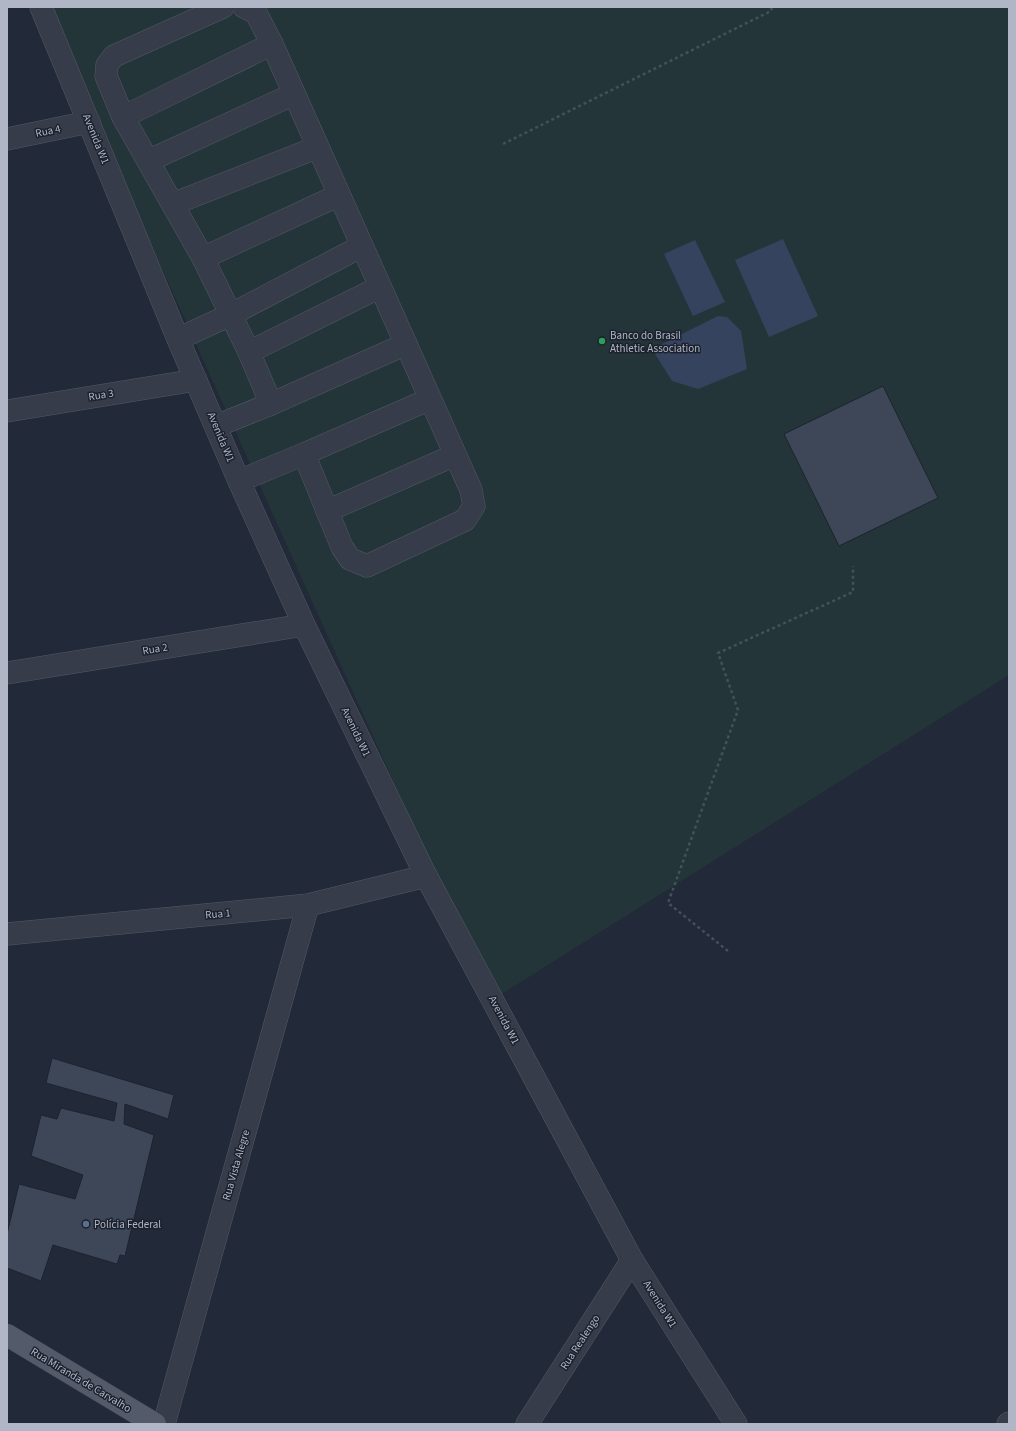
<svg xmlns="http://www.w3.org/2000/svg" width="1016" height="1431" viewBox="0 0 1016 1431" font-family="'Source Sans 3',sans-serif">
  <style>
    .green { fill: #243539 }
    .water { fill: #36435f }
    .building { fill: #3e4758; stroke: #1d232f }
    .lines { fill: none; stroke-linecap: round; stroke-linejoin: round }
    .minor-casing { stroke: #535966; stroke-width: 23 }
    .major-casing { stroke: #3f4552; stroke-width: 23 }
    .path { stroke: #425257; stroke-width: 2.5; stroke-dasharray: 3 3; stroke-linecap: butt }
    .minor { stroke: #363c49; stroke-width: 22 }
    .major { stroke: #535a69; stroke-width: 22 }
    .leisure-dot { fill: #2e9e5b; stroke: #1b212d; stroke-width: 1.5 }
    .service-dot { fill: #5c6f8a; stroke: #1b212d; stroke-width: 1.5 }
    .labels { text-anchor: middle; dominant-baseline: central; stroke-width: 3; stroke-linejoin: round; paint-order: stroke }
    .street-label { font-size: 11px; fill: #b0b6c5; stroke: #1b212d }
    .poi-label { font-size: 11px; fill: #b0b6c5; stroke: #1b212d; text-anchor: start }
  </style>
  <rect width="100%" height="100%" fill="#222938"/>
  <path class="green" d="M44 7H1009V675L492 1000Z"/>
  <g class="water">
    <path d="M783 239 818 316 769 337 735 260Z"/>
    <path d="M695 240 725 302 693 316 664 254Z"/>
    <path d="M718 316 727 317 741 331 747 369 698 389 672 381 652 349Z"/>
  </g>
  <g class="building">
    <path d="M883 386 938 498 839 546 784 434Z"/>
    <path d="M52 1058 174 1095 168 1119 125 1104 124 1124 154 1135 125 1256 120 1255 117 1264 53 1245 41 1281 7 1268V1234L19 1184 75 1199 83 1175 31 1156 41 1115 57 1119 61 1108 114 1121 117 1103 46 1083Z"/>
  </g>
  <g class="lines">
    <defs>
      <g id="minor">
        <path d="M41 7 178 339 239 481 304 625 426 876 632 1260 736 1424"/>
        <path d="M123 117 272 44"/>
        <path d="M7 139 89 122"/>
        <path d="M148 161 294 94"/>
        <path d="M173 204 318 147"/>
        <path d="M203 258 339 195"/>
        <path d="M178 339 230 315 362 246"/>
        <path d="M249 352 380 287"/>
        <path d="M271 404 406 344"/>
        <path d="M7 411 196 380"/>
        <path d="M216 426 271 404 249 352 203 258 123 117 106 76 107 65 114 56 223 7"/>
        <path d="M304 454 430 399"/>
        <path d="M239 481 304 454 342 547 350 559 367 566 465 520 474 506 471 490 272 44 256 13 244 7"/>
        <path d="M327 511 455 455"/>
        <path d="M7 673 304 625"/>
        <path d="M7 934 308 905 426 876"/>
        <path d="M164 1424 308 905"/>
        <path d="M527 1424 632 1260"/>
        <path d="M1008 1424 1009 1423"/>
      </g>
      <path id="major" d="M7 1335 155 1424"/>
    </defs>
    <use href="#minor" class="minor-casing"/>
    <use href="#major" class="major-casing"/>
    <g class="path">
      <path d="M503 144 771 11 772 7"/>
      <path d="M728 951 668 903 738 710 718 653 853 592V566"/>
    </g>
    <use href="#minor" class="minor"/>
    <use href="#major" class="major"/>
  </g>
  <circle class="leisure-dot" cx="602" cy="341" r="4"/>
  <circle class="service-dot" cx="86" cy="1224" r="4"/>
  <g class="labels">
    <g class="street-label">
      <text transform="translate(48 131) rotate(-12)">Rua 4</text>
      <text transform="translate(96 139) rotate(68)">Avenida W1</text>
      <text transform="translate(101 395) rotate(-9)">Rua 3</text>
      <text transform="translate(221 437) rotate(67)">Avenida W1</text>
      <text transform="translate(155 649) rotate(-9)">Rua 2</text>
      <text transform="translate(356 732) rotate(64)">Avenida W1</text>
      <text transform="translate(218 914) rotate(-5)">Rua 1</text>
      <text transform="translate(504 1020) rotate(62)">Avenida W1</text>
      <text transform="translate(236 1165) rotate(-74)">Rua Vista Alegre</text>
      <text transform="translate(660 1304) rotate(58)">Avenida W1</text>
      <text transform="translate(580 1342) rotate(-57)">Rua Realengo</text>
      <text transform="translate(81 1380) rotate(31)">Rua Miranda de Carvalho</text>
    </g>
    <g class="poi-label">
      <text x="610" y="335">Banco do Brasil<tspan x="610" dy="13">Athletic Association</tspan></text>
      <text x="94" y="1224">Polícia Federal</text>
    </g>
  </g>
  <rect width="1016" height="1431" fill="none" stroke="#b0b6c5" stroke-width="16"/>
</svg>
